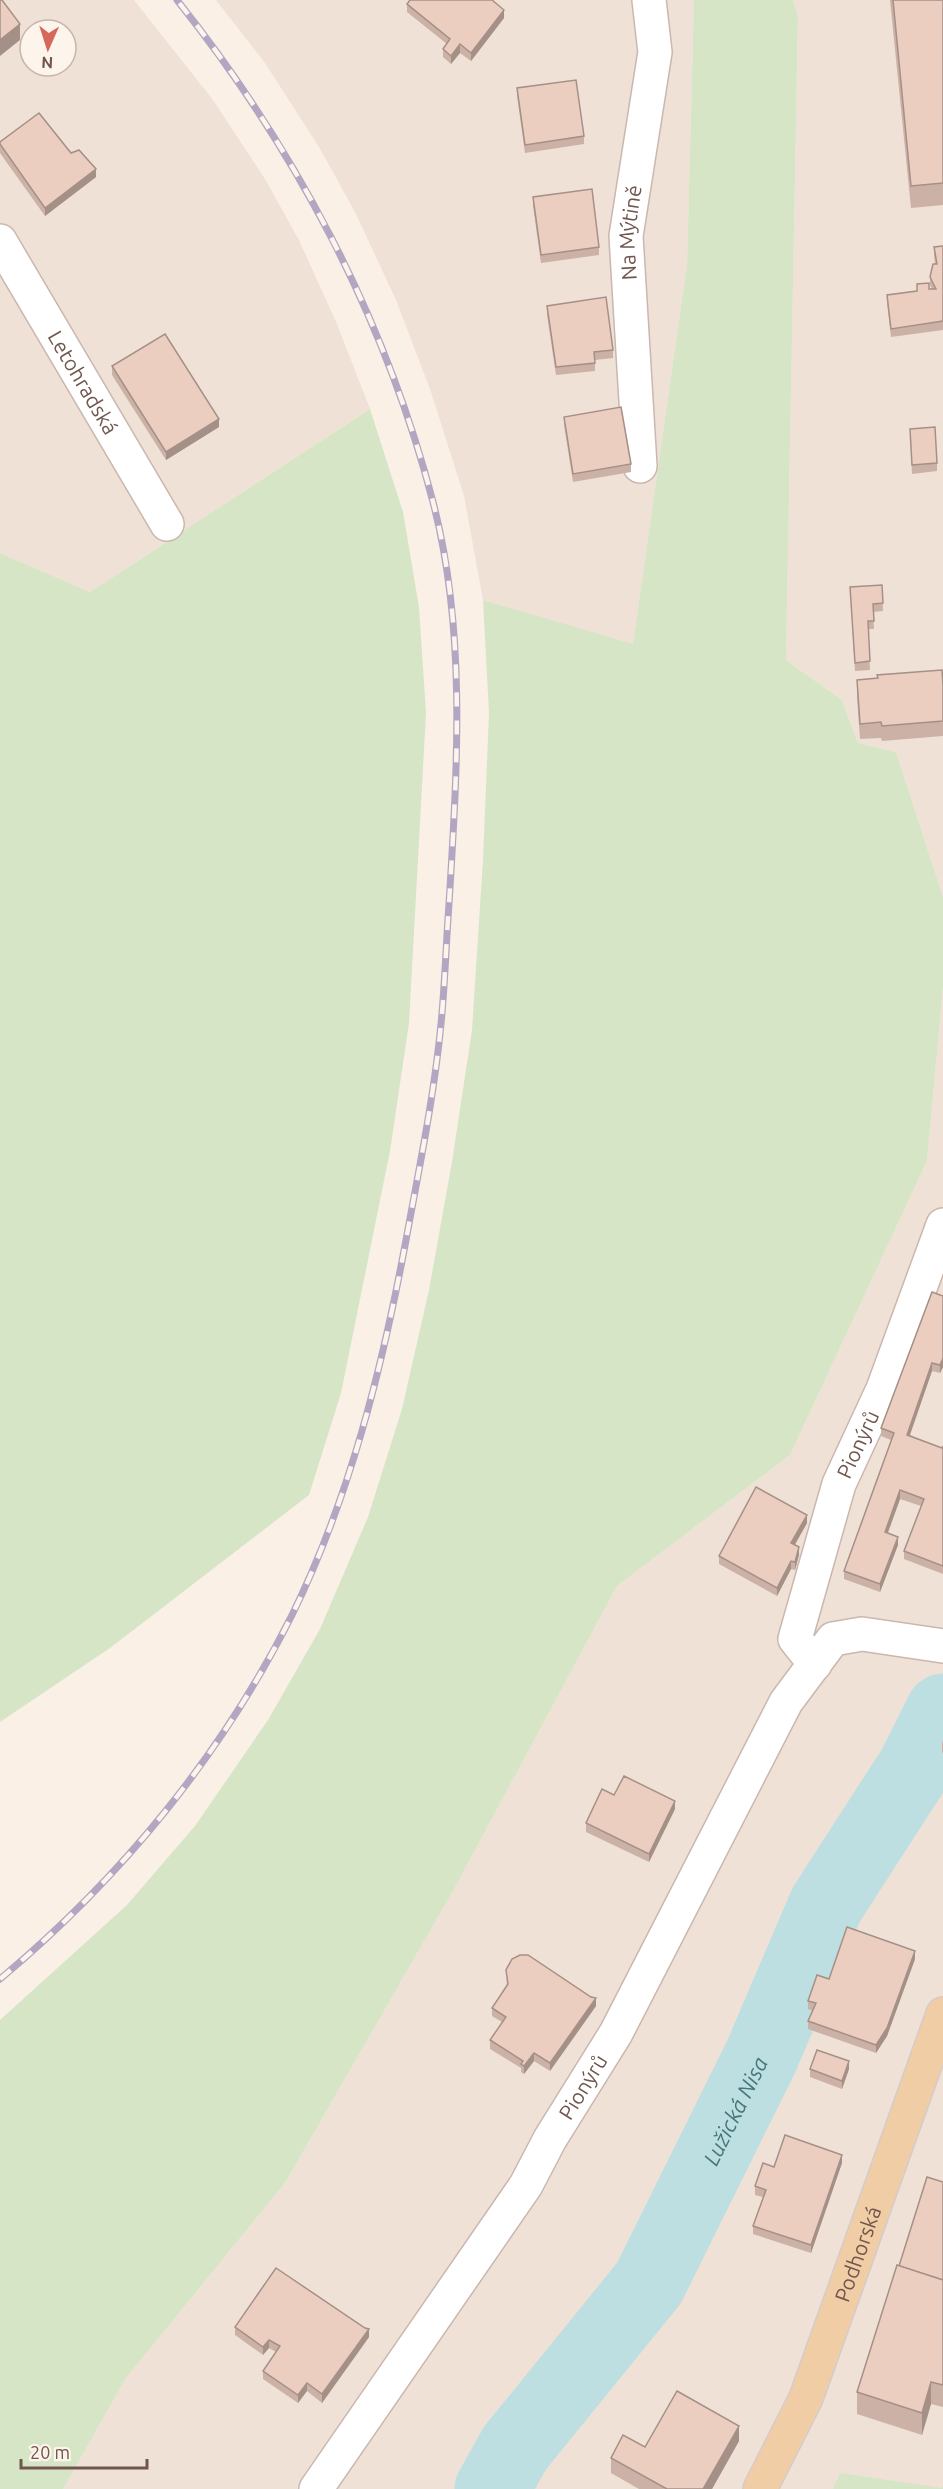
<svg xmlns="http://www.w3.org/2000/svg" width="943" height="2489" viewBox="0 0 943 2489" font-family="Ubuntu,sans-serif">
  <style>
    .residential { fill: #f0e1d6; fill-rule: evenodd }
    .green { fill: #d6e5c6 }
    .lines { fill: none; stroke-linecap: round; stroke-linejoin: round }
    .river { stroke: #bddfe1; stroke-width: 75 }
    .minor-casing { stroke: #cab7ae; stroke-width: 36 }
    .major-casing { stroke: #d4ccca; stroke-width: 36 }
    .minor { stroke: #fff; stroke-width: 33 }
    .major { stroke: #f1cda6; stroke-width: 33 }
    .rail-casing { stroke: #b2a6c2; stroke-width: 7 }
    .rail { stroke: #fdf4ec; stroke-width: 4.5; stroke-dasharray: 14; stroke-linecap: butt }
    .wall { fill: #cbb1a6 }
    .shaded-wall { fill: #a59087 }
    .building { fill: #eccec1; stroke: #a59087; stroke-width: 1.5 }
    .labels { text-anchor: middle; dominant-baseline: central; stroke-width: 4.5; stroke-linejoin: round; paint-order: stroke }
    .street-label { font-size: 21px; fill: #70564e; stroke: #fdf4ec }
    .water-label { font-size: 22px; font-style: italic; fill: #47777a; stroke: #fdf4ec }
  </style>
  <rect width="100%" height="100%" fill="#faf0e6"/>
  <g class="residential">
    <path d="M0 0H134L213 100 265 179 299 240 337 324 370 409 90 592 0 553ZM30 30H66V66H30Z"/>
    <path d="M216 0H694L687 264 633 645 483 600 464 496 430 389 396 300 355 212 319 147 265 63Z"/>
    <path d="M793 0H943V897L896 752 858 743 842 700 786 660 798 16Z"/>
    <path d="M943 988V2489H63L126 2378 285 2183 453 1891 617 1586 790 1455 927 1161Z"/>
  </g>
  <g class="green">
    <path d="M694 0H793L798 16 786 660 842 700 858 743 896 752 943 897V988L927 1161 790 1455 617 1586 453 1891 285 2183 126 2378 63 2489H0V2020L127 1905 195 1826 268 1720 320 1629 368 1517 402 1409 429 1290 452 1162 472 1030 483 860 489 713 483 600 633 644 687 264Z"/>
    <path d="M370 409 403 512 419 607 426 713 409 1023 390 1151 341 1393 309 1495 110 1648 0 1722V553L90 592Z"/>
    <path d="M840 2473 942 2488 943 2485V2489H833Z"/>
  </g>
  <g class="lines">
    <path class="river" id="s1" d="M492 2489 515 2448 649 2283 761 2057 826 1905 915 1767 943 1711"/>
    <defs>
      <g id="minor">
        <path id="s2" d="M0 241 167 524"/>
        <path id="s3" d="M640 466 626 236 655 52 649 0"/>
        <path id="s4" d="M815 1664 795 1639 839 1484 883 1389 943 1225"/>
        <path id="s5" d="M316 2489 526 2185 550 2139 616 2033 786 1702 833 1639 862 1634 943 1646"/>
      </g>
      <g id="major">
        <path id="s6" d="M760 2489 806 2398 943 2014"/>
      </g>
    </defs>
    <use href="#minor" class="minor-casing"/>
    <use href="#major" class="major-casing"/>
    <use href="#minor" class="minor"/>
    <use href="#major" class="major"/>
    <defs>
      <path id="rail" d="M0 1979C120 1879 222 1755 292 1615 350 1497 382 1369 406 1240 419 1169 434 1097 441 1024 445 984 446 944 449 904 457 771 467 632 433 502 385 318 295 148 177 0"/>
    </defs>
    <use href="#rail" class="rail-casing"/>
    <use href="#rail" class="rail"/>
  </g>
  <g class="wall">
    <path d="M890 0H943V205L911 208Z"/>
    <path d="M407 4 504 18 471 61 460 53 451 64 443 57V49L447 44 407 12Z"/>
    <path d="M517 88 584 136V144L525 153 517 96Z"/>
    <path d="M0 142 71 153 96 177 45 216 0 153Z"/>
    <path d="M533 197 599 247V255L541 263 533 206Z"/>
    <path d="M943 246V330L891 337 887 303V295L917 291V284L929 289H932L930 285V277L935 264 934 255V247Z"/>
    <path d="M547 306 613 350V358L595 360V371L556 375 547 315Z"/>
    <path d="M112 366 219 427 166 460 112 375Z"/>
    <path d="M564 417 631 464V472L573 482 564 425Z"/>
    <path d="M910 429 937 463V471L912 474Z"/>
    <path d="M882 585 883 611 873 612 874 629H868L870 670 855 671 850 587Z"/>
    <path d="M877 675 943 686V736L882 741 881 738 860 739 857 696V680L877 678Z"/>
    <path d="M943 1296V1367L940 1373 932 1371 910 1435 942 1448 943 1446V1574L904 1559V1551L921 1506 900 1499 888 1533 898 1545 880 1592 844 1579V1571L891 1440 881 1436V1428Z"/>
    <path d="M807 1523 795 1545 799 1555 795 1570 791 1569 777 1596 719 1564V1556Z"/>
    <path d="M943 1740V1753L942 1752V1744Z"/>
    <path d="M614 1795 675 1809 649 1862 586 1832V1823Z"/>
    <path d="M915 1959 887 2036 876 2053 808 2029V2021L813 2011 808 2009V2001L829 1979Z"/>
    <path d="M506 1970 596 2006 550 2071 534 2061 524 2074 521 2072V2068L490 2049V2040L502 2022 492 2016V2008L507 1986Z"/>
    <path d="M810 2069H849L842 2089 810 2077Z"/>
    <path d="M842 2163 811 2253 753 2234V2226L763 2197 755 2195V2186L774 2167Z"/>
    <path d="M943 2182V2407L931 2404 922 2435 857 2414V2392L899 2266Z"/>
    <path d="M235 2327 369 2337 322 2403 307 2391 298 2403 263 2379V2371L276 2352 269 2348 263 2355 235 2335Z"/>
    <path d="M739 2441 712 2489H639L611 2473V2458L645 2447Z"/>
  </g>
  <g class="shaded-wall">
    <path d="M504 10V18L471 61V53Z"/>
    <path d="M20 24V40L0 56V40Z"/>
    <path d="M460 44V53L451 64V56Z"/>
    <path d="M96 169V177L45 216V208Z"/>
    <path d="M219 419V427L166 460V452Z"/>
    <path d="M943 1358V1367L940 1373V1365Z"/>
    <path d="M932 1363V1371L907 1443V1435Z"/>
    <path d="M900 1490V1499L885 1540V1532Z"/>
    <path d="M807 1515V1523L791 1551V1543Z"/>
    <path d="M898 1537V1545L880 1592V1584Z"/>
    <path d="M799 1547V1555L795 1570V1562Z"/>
    <path d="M791 1561V1569L777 1596V1588Z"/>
    <path d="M675 1801V1809L649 1862V1854Z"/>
    <path d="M915 1951V1959L887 2036 876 2053V2045Z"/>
    <path d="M596 1998V2006L550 2071V2063Z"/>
    <path d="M534 2053V2061L524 2074V2066Z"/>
    <path d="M849 2061V2069L842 2089V2081Z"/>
    <path d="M842 2155V2163L811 2253V2245Z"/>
    <path d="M369 2329V2337L322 2403V2394Z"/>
    <path d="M269 2340V2348L263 2355V2347Z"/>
    <path d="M931 2382V2404L922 2435V2413Z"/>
    <path d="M307 2383V2391L298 2403V2395Z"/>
    <path d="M739 2426V2441L712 2489H703Z"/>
  </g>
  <g class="building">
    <path d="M0 0H2L20 24 0 40Z"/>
    <path d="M410 0H492L504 10 471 53 460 44 451 56 443 49 450 39 407 4Z"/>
    <path d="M893 0H943V183L911 186Z"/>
    <path d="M576 80 584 136 525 145 517 88Z"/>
    <path d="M39 113 71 153 79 150 96 169 45 208 0 144V142Z"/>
    <path d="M592 189 599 247 541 255 533 197Z"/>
    <path d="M943 246V321L891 329 887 295 917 291V284L929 283V289H936L930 277 933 264H937L934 247Z"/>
    <path d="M606 297 613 350 594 352 595 363 556 367 547 306Z"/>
    <path d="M165 334 219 419 166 452 112 366Z"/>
    <path d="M621 407 631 464 573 474 564 417Z"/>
    <path d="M935 427 937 463 912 465 910 429Z"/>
    <path d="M882 585 883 603 873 604 874 621H868L870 661 855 663 850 587Z"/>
    <path d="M942 670 943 686V721L882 726 881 722 860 724 857 680 878 678 877 675Z"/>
    <path d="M932 1292 943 1296V1358L940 1365 932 1363 907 1435 942 1448 943 1446V1566L904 1551 924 1499 900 1490 885 1532 898 1537 880 1584 844 1571 894 1433 881 1428Z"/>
    <path d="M756 1487 807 1515 791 1543 799 1547 795 1562 791 1561 777 1588 719 1556Z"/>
    <path d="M624 1776 675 1801 649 1854 586 1823 602 1789 614 1795Z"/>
    <path d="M847 1927 915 1951 887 2028 876 2045 808 2021 816 2003 808 2001 817 1975 829 1979Z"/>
    <path d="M520 1955H528L591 1997 596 1998 550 2063 534 2053 524 2066 521 2064 523 2061 490 2040 506 2017 492 2008 508 1984 506 1970 512 1959Z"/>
    <path d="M817 2050 849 2061 842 2081 810 2069Z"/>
    <path d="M785 2135 842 2155 811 2245 753 2226 766 2190 755 2186 763 2163 774 2167Z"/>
    <path d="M927 2177 943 2182V2280L899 2266Z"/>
    <path d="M897 2265 943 2280V2385L931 2382 922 2413 857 2392Z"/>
    <path d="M276 2268 365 2328 369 2329 322 2394 307 2383 298 2395 263 2371 280 2346 269 2340 263 2347 235 2327Z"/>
    <path d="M677 2391 739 2426 703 2489H667L611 2458 623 2435 645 2447Z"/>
  </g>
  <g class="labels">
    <g class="street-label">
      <text stroke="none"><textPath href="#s3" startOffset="234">Na Mýtině</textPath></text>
      <text stroke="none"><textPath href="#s2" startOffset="164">Letohradská</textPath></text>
      <text stroke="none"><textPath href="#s4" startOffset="237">Pionýrů</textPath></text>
      <text stroke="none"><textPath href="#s5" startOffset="483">Pionýrů</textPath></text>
      <text stroke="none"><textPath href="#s6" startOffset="255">Podhorská</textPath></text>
    </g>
    <g class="water-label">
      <text stroke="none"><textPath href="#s1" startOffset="452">Lužická Nisa</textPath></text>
    </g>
  </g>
  <g transform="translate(48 48) rotate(183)"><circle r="28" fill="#fdf4ec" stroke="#c5b5ad" stroke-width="1.5"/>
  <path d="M0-4.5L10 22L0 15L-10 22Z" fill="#d5685a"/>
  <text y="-9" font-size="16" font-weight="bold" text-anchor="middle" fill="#70564e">N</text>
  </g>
  <path d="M21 2459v9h126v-9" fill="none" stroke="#70564e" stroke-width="3"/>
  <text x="30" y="2459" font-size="18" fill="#70564e" stroke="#fdf4ec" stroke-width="4.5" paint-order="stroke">20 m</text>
</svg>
